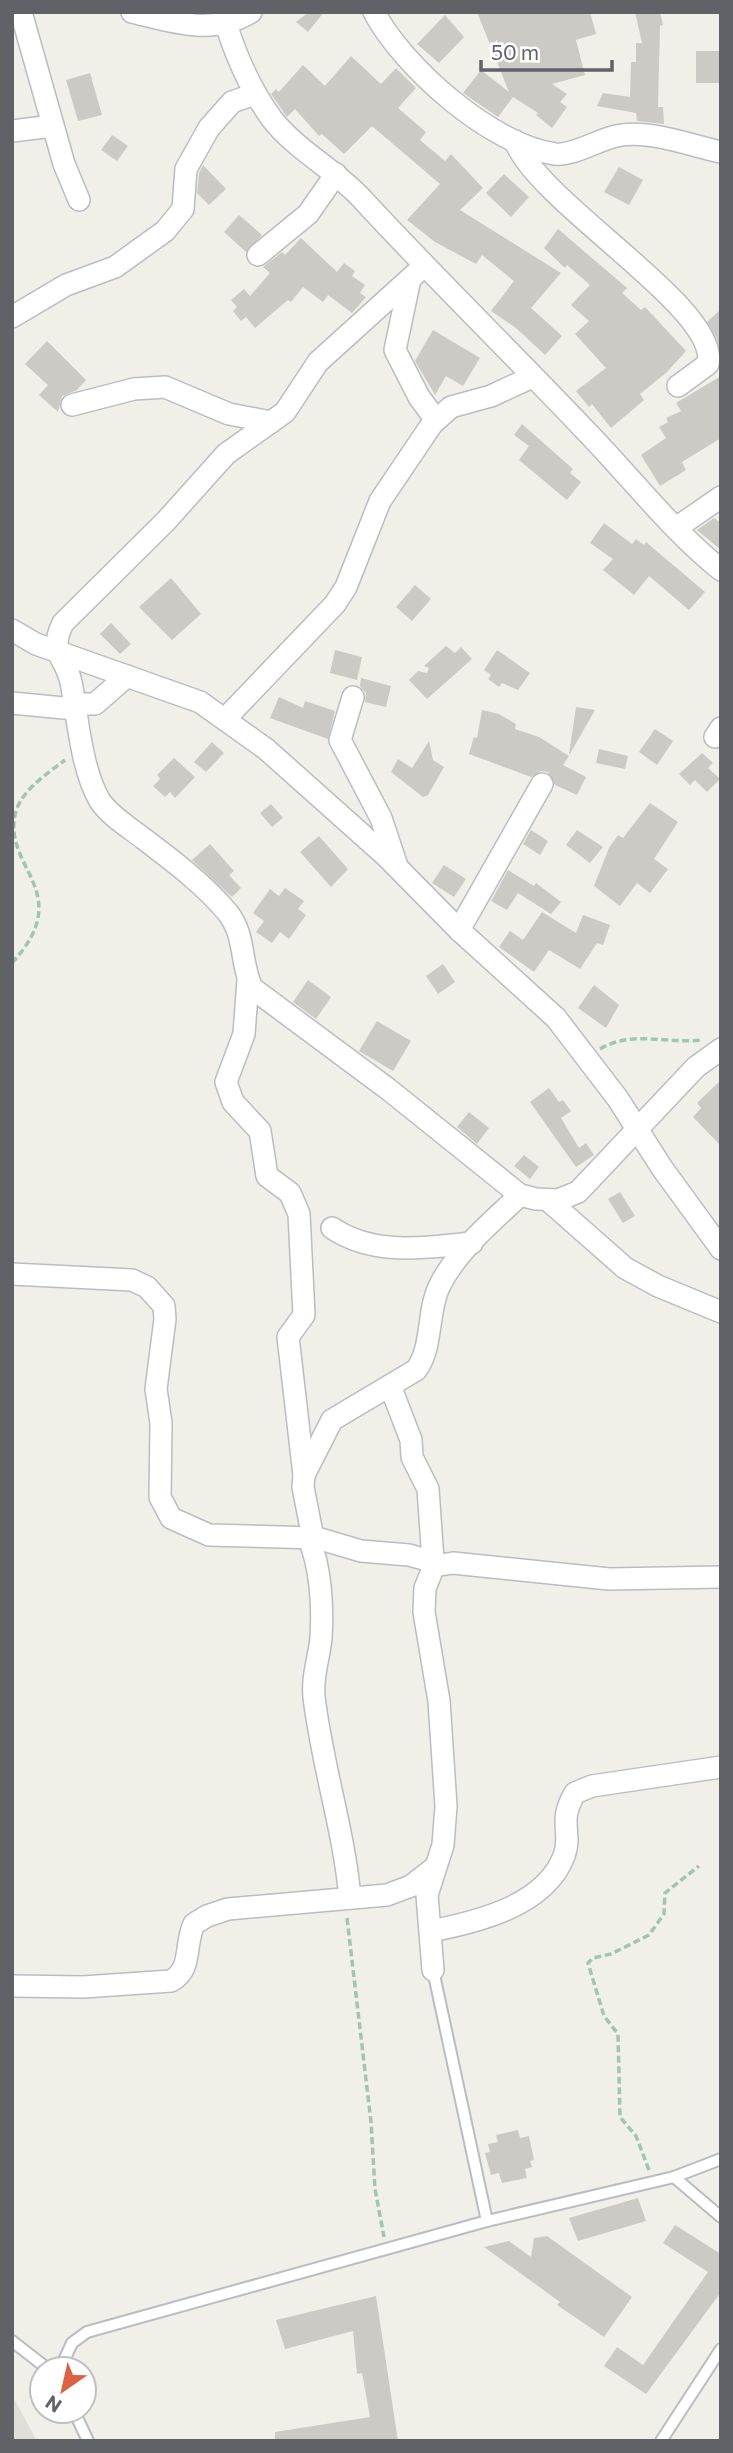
<svg xmlns="http://www.w3.org/2000/svg" width="733" height="2453" viewBox="0 0 733 2453" font-family="Commissioner,sans-serif">
  <style>
    .education { fill: #e0dfd7 }
    .building { fill: #cccac5 }
    .lines { fill: none; stroke-linecap: round; stroke-linejoin: round }
    .service-casing { stroke: #babcc1; stroke-width: 14 }
    .minor-casing { stroke: #babcc1; stroke-width: 24 }
    .path { stroke: #a0c6b0; stroke-width: 3.5; stroke-dasharray: 7 3.5; stroke-linecap: butt }
    .service { stroke: #fff; stroke-width: 10 }
    .minor { stroke: #fff; stroke-width: 21 }
  </style>
  <rect width="100%" height="100%" fill="#f0f0e9"/>
  <path class="education" d="M12 2395 37 2441H12Z"/>
  <g class="building">
    <path d="M309 12H324L308 32 296 22Z"/>
    <path d="M477 12H590L596 34 576 40 585 75 552 84 567 94 560 102 567 107 552 128 536 115 538 113 513 97 498 117 463 93 481 70 509 92Z"/>
    <path d="M635 12H660L663 25 660 26 658 107H663L664 124 637 121 636 113 597 106 603 93 630 97 631 62H636V43H642Z"/>
    <path d="M445 15 464 37 439 63 417 44Z"/>
    <rect x="696" y="51" width="23" height="32"/>
    <path d="M351 56 381 84 396 68 416 88 398 108 426 132 420 140 445 161 451 154 483 188 460 210 561 273 531 308 562 336 545 355 516 328 491 311 514 281 482 255 476 264 435 242 407 220 440 184 372 126 344 154 322 134 319 136 295 109 287 117 271 94 276 89 279 92 303 65 325 86Z"/>
    <path d="M90 73 102 115 78 121 66 80Z"/>
    <path d="M112 135 128 146 117 161 101 150Z"/>
    <path d="M203 165 226 189 209 205 197 193 199 173Z"/>
    <path d="M619 167 643 180 629 205 604 192Z"/>
    <path d="M504 174 529 197 511 217 486 193Z"/>
    <path d="M239 215 262 235 246 252 224 232Z"/>
    <path d="M558 229 627 288 622 293 641 310 645 307 686 351 667 372 640 394 644 400 611 428 592 404 589 407 576 391 606 368 575 334 589 321 571 305 590 285 567 265 565 268 544 248Z"/>
    <path d="M301 238 337 272 344 263 355 271 352 276 365 285 360 293 366 297 352 313 328 295 323 302 303 287 291 302 288 300 255 328 246 317 241 321 233 311 237 307 231 300 244 289 250 296 270 273 263 267 282 252 285 255Z"/>
    <path d="M721 309V361L717 339 707 322Z"/>
    <path d="M433 330 480 358 463 386 446 376 435 395 415 361Z"/>
    <path d="M47 341 86 380 77 390 62 396 58 412 39 395 48 385 25 364Z"/>
    <path d="M721 376V438L682 462 686 470 660 486 641 455 666 438 659 427 668 422 666 418 681 411 676 403Z"/>
    <path d="M522 424 573 469 570 473 581 482 567 500 519 460 529 446 514 435Z"/>
    <path d="M714 518 721 523V550L697 530Z"/>
    <path d="M604 523 632 544 636 539 644 545 646 542 705 592 689 610 649 576 634 595 603 570 613 559 590 543Z"/>
    <path d="M171 578 201 614 172 640 139 607Z"/>
    <path d="M415 585 431 599 412 621 396 607Z"/>
    <path d="M111 623 131 644 120 654 100 634Z"/>
    <path d="M446 646 455 653 461 647 472 659 427 699 409 680 418 671 427 673 429 668 424 666Z"/>
    <path d="M335 650 362 657 357 680 330 673Z"/>
    <path d="M497 650 530 673 518 690 502 683 499 687 488 679 491 675 484 670Z"/>
    <path d="M361 678 391 686 386 707 365 702 366 693 360 686Z"/>
    <path d="M279 697 303 708 305 701 335 711 328 739 270 718Z"/>
    <path d="M576 707 595 710 570 754H569Z"/>
    <path d="M482 710 499 714 516 724 515 729 539 737 569 756 563 765 586 777 577 795 555 785 548 772 541 771 531 777 469 754 474 737 477 738Z"/>
    <path d="M655 729 673 741 657 765 639 752Z"/>
    <path d="M429 741 433 760 444 767 428 795 423 797 391 772 398 759 412 768Z"/>
    <path d="M212 742 224 753 206 772 194 762Z"/>
    <path d="M599 749 628 756 625 769 596 763Z"/>
    <path d="M702 753 713 763 708 768 720 779 707 792 695 780 690 785 679 774Z"/>
    <path d="M174 758 195 777 175 798 170 792 165 797 153 786 160 779 157 775Z"/>
    <path d="M650 803 678 822 654 859 668 869 650 893 637 883 620 906 594 886 609 848 618 835 623 838Z"/>
    <path d="M271 804 283 818 272 827 260 813Z"/>
    <path d="M531 830 548 841 540 855 523 844Z"/>
    <path d="M577 830 603 847 590 863 566 845Z"/>
    <path d="M319 836 348 869 331 887 300 852Z"/>
    <path d="M210 844 234 871 229 875 241 888 232 897 192 860Z"/>
    <path d="M444 865 466 879 454 897 432 883Z"/>
    <path d="M508 870 534 886 536 883 561 902 551 914 518 893 507 910 491 901Z"/>
    <path d="M285 888 304 901 298 909 306 915 289 939 280 932 272 943 256 932 264 921 253 913 270 889 279 896Z"/>
    <path d="M542 912 576 933 583 915 610 925 603 945 597 943 580 969 549 950 534 972 499 947 510 931 523 940Z"/>
    <path d="M443 964 455 982 438 994 426 976Z"/>
    <path d="M308 980 331 997 316 1019 293 1002Z"/>
    <path d="M594 985 619 1005 606 1028 578 1008Z"/>
    <path d="M377 1021 411 1041 393 1071 359 1051Z"/>
    <path d="M721 1080V1146L693 1117 701 1108 697 1103Z"/>
    <path d="M549 1088 559 1102 563 1100 571 1111 561 1118 579 1148 586 1143 594 1155 576 1167 530 1102Z"/>
    <path d="M469 1112 489 1128 477 1144 457 1127Z"/>
    <path d="M524 1155 539 1167 530 1179 514 1166Z"/>
    <path d="M620 1192 635 1216 623 1223 608 1199Z"/>
    <path d="M518 2130 520 2138 529 2136 534 2160 530 2161 532 2167 525 2169 527 2178 502 2183 499 2173 491 2175 485 2153 490 2152 488 2144 498 2142 496 2135Z"/>
    <path d="M638 2198 646 2221 578 2241 569 2218Z"/>
    <path d="M675 2225 721 2254V2292L646 2394 604 2366 617 2347 643 2365 708 2272 663 2243Z"/>
    <path d="M547 2236 632 2297 604 2337 557 2305 560 2302 484 2247 509 2241 531 2257 534 2238Z"/>
    <path d="M376 2296 398 2441H275V2432L370 2417 362 2373 357 2374 353 2331 285 2349 276 2320Z"/>
  </g>
  <g class="lines">
    <defs>
      <g id="service">
        <path d="M433 1970 487 2221"/>
        <path d="M674 2177 721 2217"/>
        <path d="M12 2341 48 2369"/>
        <path d="M60 2369 72 2343 87 2332 487 2221 674 2177 721 2159"/>
        <path d="M74 2411 88 2441"/>
        <path d="M661 2441 721 2349"/>
      </g>
      <g id="minor">
        <path d="M21 12 64 164 79 200"/>
        <path d="M132 12C173 22 213 36 251 12"/>
        <path d="M374 12C403 67 491 145 555 154 573 156 598 140 616 136 650 129 688 145 721 152"/>
        <path d="M226 24C237 59 250 89 272 119 297 151 336 170 363 200 435 278 511 352 584 429 630 476 670 529 721 570"/>
        <path d="M12 131 53 126"/>
        <path d="M515 141C538 203 721 309 708 364L678 386"/>
        <path d="M258 255 308 214 336 174"/>
        <path d="M423 267 318 362 285 412 226 454 166 521 63 623C48 654 65 655 71 682 78 718 81 769 100 801 110 816 130 828 144 839 173 861 205 885 228 913 246 936 240 963 252 988L388 1089 520 1195 536 1199 558 1200 578 1192 696 1067 721 1049"/>
        <path d="M410 279 395 350 419 397 436 420"/>
        <path d="M12 317 66 285 115 267 165 231 183 209 186 169 209 128 232 102 255 94"/>
        <path d="M72 405 134 389 165 387 229 414 271 422"/>
        <path d="M676 528 721 497"/>
        <path d="M12 630 36 644 200 702 266 749 386 856 459 930 556 1018 618 1099 662 1168 721 1249"/>
        <path d="M353 697 340 740 381 818 396 863"/>
        <path d="M12 703 74 709"/>
        <path d="M74 704H95L127 676"/>
        <path d="M226 718 335 604 346 587 380 501 432 424 451 407 491 396 532 377"/>
        <path d="M715 737 721 728"/>
        <path d="M459 930 542 784"/>
        <path d="M248 980 244 1034 226 1082 233 1102 260 1131 267 1176 290 1193 299 1214 304 1315 288 1337 304 1475"/>
        <path d="M549 1201 625 1268 658 1286 721 1312"/>
        <path d="M332 1228C374 1256 423 1248 472 1243"/>
        <path d="M12 1274 132 1280 147 1287 164 1306 165 1319 156 1389 161 1423 160 1497 171 1518 209 1535 317 1538 361 1551 409 1555 441 1564"/>
        <path d="M391 1388 411 1440 412 1457 428 1489 433 1560"/>
        <path d="M308 1537C321 1566 323 1607 321 1638 319 1659 312 1675 314 1697 322 1765 344 1830 350 1898"/>
        <path d="M313 1538 303 1487 304 1475 332 1420 416 1370C433 1348 427 1312 439 1287 456 1251 492 1222 520 1195"/>
        <path d="M431 1931C477 1922 545 1906 564 1856 573 1832 557 1823 575 1793L592 1786 721 1767"/>
        <path d="M433 1970 427 1895 443 1845 446 1806 439 1701 424 1612 425 1588 434 1566 453 1563 609 1579 721 1577"/>
        <path d="M12 1986 83 1987 171 1981C193 1969 184 1945 194 1924L207 1916 228 1909 387 1895 411 1886 434 1868"/>
      </g>
    </defs>
    <use href="#service" class="service-casing"/>
    <use href="#minor" class="minor-casing"/>
    <g class="path">
      <path d="M12 963C78 891 0 868 16 811 23 789 48 773 65 760"/>
      <path d="M600 1049C632 1030 666 1044 701 1040"/>
      <path d="M347 1918 371 2122 375 2189 384 2237"/>
      <path d="M649 2170 636 2136 620 2117 618 2034 604 2016 588 1963 593 1958 611 1954 649 1935 664 1914 665 1893 699 1866"/>
    </g>
    <use href="#service" class="service"/>
    <use href="#minor" class="minor"/>
  </g>
  <rect width="733" height="2453" fill="none" stroke="#606267" stroke-width="28"/>
  <g transform="translate(63 2390) rotate(214)"><circle r="33" fill="#ffffff" stroke="#bfc0c2" stroke-width="2"/>
  <path d="M0-5L12 26L0 18L-12 26Z" fill="#dd6142"/>
  <text y="-10" font-size="19" font-weight="bold" text-anchor="middle" fill="#606267">N</text>
  </g>
  <path d="M481 60v10h131v-10" fill="none" stroke="#606267" stroke-width="3.5"/>
  <text x="491" y="60" font-size="21" fill="#606267" stroke="#ffffff" stroke-width="5" paint-order="stroke">50 m</text>
</svg>
